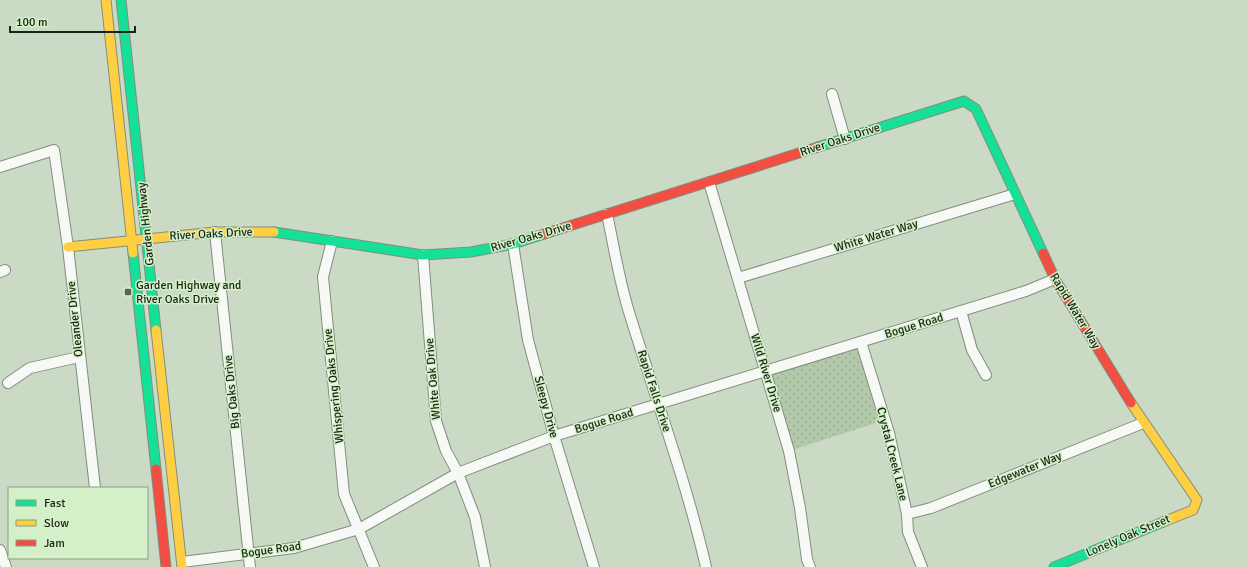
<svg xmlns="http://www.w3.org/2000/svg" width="1248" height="567" viewBox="0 0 1248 567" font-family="Signika,sans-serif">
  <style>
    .park { fill: url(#park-dots) }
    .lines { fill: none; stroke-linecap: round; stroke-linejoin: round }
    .street-casing { stroke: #828e7e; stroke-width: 12 }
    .fast-casing { stroke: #828e7e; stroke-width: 11 }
    .slow-casing { stroke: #828e7e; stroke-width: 11 }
    .jam-casing { stroke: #828e7e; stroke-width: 11 }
    .street { stroke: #f7f9f6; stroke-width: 10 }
    .fast { stroke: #16e098; stroke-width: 9 }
    .slow { stroke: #ffcf43; stroke-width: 9 }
    .jam { stroke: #f24e42; stroke-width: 9 }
    .poi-dot { fill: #586452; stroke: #d4f0c8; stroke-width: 1.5 }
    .labels { text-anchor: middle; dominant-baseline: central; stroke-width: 3; stroke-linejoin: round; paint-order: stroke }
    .street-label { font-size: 12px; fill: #1a2415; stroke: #d4f0c8 }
    .poi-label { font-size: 12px; fill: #1a2415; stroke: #d4f0c8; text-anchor: start }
  </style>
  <defs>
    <pattern id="park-dots" width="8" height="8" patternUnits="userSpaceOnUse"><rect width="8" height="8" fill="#b3caaa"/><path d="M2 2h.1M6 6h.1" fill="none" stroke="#99ad91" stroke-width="1.8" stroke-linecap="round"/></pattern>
  </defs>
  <rect width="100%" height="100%" fill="#cadac4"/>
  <path class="park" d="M861 342 885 420 789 451 766 371Z"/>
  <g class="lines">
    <defs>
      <g id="street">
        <path d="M832 94 845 139"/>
        <path d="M0 167 54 150 68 247 95 488"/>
        <path d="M709 182 789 451 800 508 807 559 810 567"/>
        <path d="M607 214C614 247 619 280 629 312 655 397 686 480 706 567"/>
        <path d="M215 232 250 567"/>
        <path d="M332 241 323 277 344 494 374 567"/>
        <path d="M513 244 528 340 554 436 594 567"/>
        <path d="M423 255 436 421 446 451 458 473 475 517 485 567"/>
        <path d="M0 272 5 270"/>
        <path d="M738 278 1015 194"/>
        <path d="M961 311 972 350 986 375"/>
        <path d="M861 342 889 433 907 514 908 532 922 567"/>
        <path d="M8 383 30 368 79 357"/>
        <path d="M907 514 931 508 1143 423"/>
        <path d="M0 550 6 567"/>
        <path d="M182 562 294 548 359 529 458 473 554 436 1026 291 1055 279"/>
      </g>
      <g id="fast">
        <path d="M121 0 156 330"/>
        <path d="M818 147 964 101 976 109 1043 253"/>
        <path d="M274 232 423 255 471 252 513 244 544 234"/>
        <path d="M133 253 156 469"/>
        <path d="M1054 567 1163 522"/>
      </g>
      <g id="slow">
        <path d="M106 0 133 253"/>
        <path d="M68 247 215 232H274"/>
        <path d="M156 330 182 567"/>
        <path d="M1131 403 1197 500 1193 510 1163 522"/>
      </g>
      <g id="jam">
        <path d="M544 234 818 147"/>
        <path d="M1043 253 1055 279 1131 403"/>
        <path d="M156 469 166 567"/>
      </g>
    </defs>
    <use href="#street" class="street-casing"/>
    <use href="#fast" class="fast-casing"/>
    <use href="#slow" class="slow-casing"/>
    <use href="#jam" class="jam-casing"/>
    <use href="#street" class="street"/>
    <use href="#fast" class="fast"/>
    <use href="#slow" class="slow"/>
    <use href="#jam" class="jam"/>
  </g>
  <rect class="poi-dot" x="124" y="288" width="8" height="8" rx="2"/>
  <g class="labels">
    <g class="street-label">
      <text transform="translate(840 140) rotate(-18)">River Oaks Drive</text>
      <text transform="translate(146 224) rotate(-96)">Garden Highway</text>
      <text transform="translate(211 234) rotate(-3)">River Oaks Drive</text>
      <text transform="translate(876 236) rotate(-17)">White Water Way</text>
      <text transform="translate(531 237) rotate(-16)">River Oaks Drive</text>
      <text transform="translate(1075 311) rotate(59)">Rapid Water Way</text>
      <text transform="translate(75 319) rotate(-96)">Oleander Drive</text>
      <text transform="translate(914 326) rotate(-17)">Bogue Road</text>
      <text transform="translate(766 373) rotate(73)">Wild River Drive</text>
      <text transform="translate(433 379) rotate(-95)">White Oak Drive</text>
      <text transform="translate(334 386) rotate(-96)">Whispering Oaks Drive</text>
      <text transform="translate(654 391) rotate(72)">Rapid Falls Drive</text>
      <text transform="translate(232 392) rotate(-96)">Big Oaks Drive</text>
      <text transform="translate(546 407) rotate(75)">Sleepy Drive</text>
      <text transform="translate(604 421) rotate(-17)">Bogue Road</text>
      <text transform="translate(892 454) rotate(76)">Crystal Creek Lane</text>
      <text transform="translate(1025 470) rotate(-22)">Edgewater Way</text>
      <text transform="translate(1128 536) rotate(-23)">Lonely Oak Street</text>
      <text transform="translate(271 550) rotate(-8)">Bogue Road</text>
    </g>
    <g class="poi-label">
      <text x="136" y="285">Garden Highway and<tspan x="136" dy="14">River Oaks Drive</tspan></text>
    </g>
  </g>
  <rect x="8" y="487" width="140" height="72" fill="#d4f0c8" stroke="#8a9e80"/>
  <rect x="16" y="500" width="20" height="6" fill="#16e098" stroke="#8a9e80"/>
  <text x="44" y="507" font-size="12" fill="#1a2415">Fast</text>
  <rect x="16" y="520" width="20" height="6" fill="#ffcf43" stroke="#8a9e80"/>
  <text x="44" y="527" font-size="12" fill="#1a2415">Slow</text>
  <rect x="16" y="540" width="20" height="6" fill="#f24e42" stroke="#8a9e80"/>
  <text x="44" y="547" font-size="12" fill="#1a2415">Jam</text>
  <path d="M10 26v6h125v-6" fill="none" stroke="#1a2415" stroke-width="2"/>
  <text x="16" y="26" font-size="12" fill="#1a2415" stroke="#d4f0c8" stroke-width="3" paint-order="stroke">100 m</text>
</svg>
